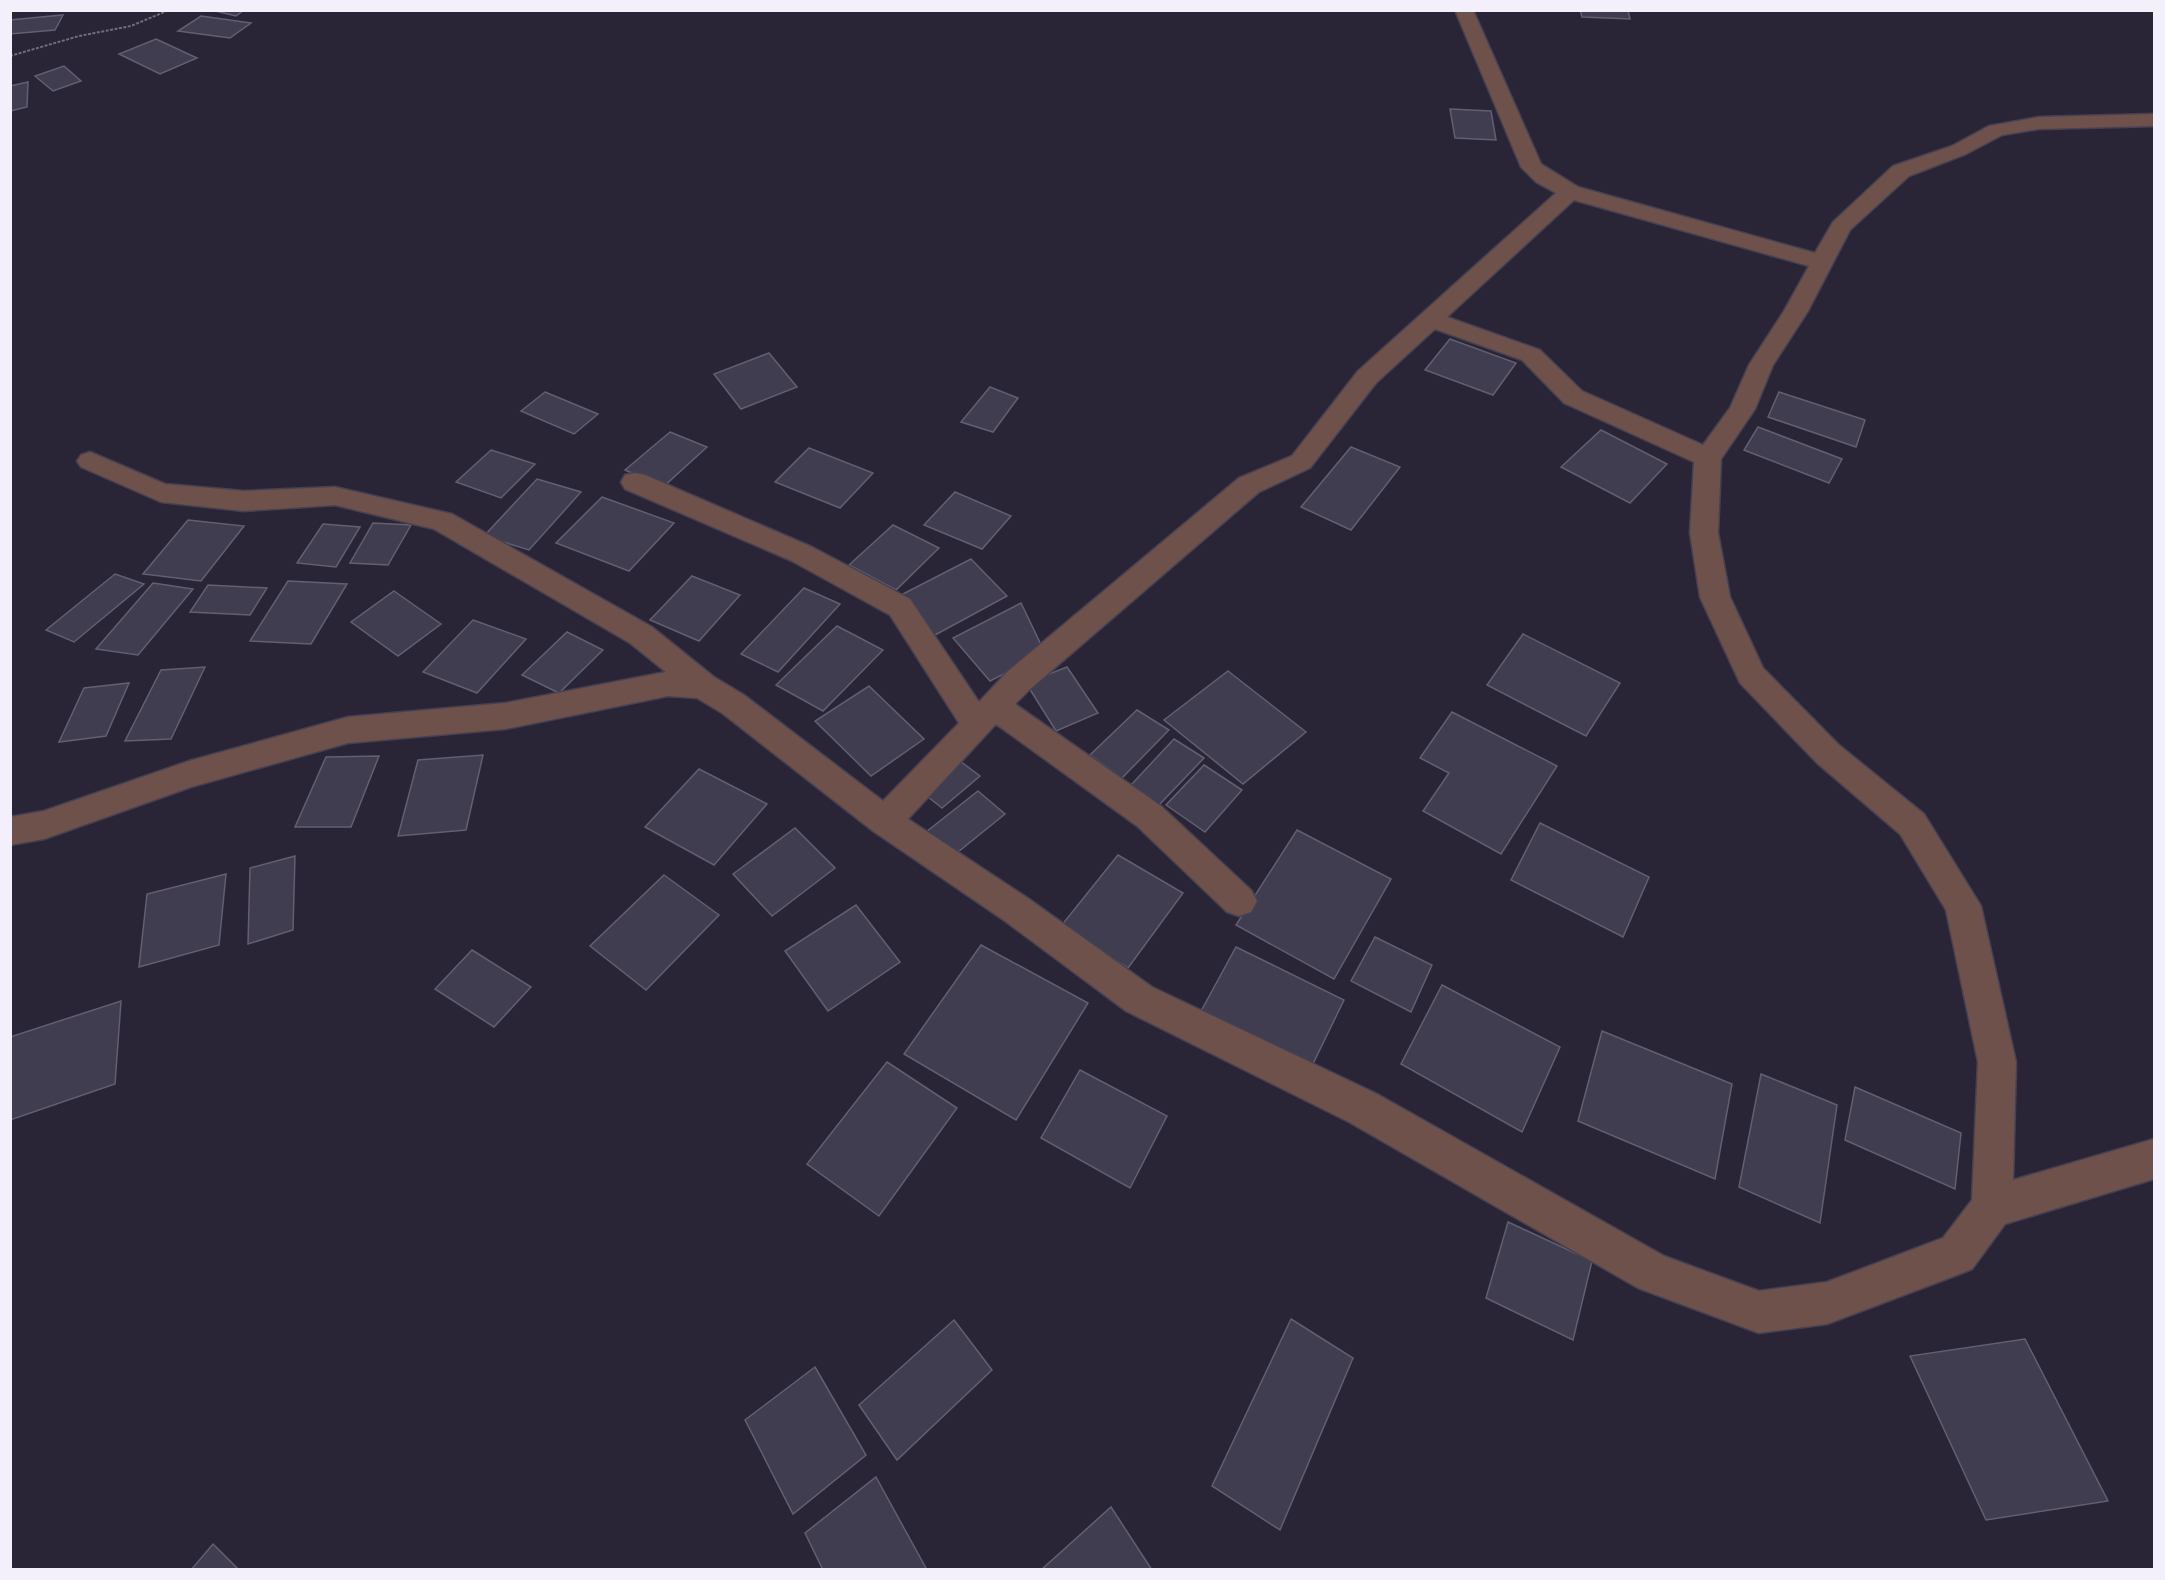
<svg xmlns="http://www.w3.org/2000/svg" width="2165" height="1580" viewBox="0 0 2165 1580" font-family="'Public Sans',sans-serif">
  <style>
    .building { fill: #403d50; stroke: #625f73; stroke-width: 1.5 }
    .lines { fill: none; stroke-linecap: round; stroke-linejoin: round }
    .minor-casing { stroke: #464152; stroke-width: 3 }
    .path { stroke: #716d7c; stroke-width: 2; stroke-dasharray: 3 1.5; stroke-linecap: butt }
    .minor { fill: #6e514a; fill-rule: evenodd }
  </style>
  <rect width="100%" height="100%" fill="#2a2536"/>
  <g class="building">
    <path d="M211 10H244L236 16Z"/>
    <path d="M1580 10H1628L1630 19 1582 17Z"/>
    <path d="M63 15 55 30 10 34V20Z"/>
    <path d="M201 16 251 23 230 38 178 31Z"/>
    <path d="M156 39 197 58 160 74 119 54Z"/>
    <path d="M64 66 81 81 53 91 35 76Z"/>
    <path d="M28 82 27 107 10 111V86Z"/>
    <path d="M1450 109 1491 111 1496 140 1455 138Z"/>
    <path d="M1450 339 1516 363 1493 395 1425 370Z"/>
    <path d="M769 353 797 387 741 409 714 374Z"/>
    <path d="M990 387 1018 398 993 432 961 422Z"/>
    <path d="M545 392 598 414 574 434 521 411Z"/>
    <path d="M1779 392 1865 420 1856 447 1768 417Z"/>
    <path d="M1758 427 1842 459 1829 483 1744 450Z"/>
    <path d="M1601 430 1667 464 1630 503 1561 467Z"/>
    <path d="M670 432 707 447 663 487 625 470Z"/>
    <path d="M1351 447 1400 467 1351 530 1301 507Z"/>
    <path d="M809 448 873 473 840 508 775 482Z"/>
    <path d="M491 450 535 464 501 498 456 482Z"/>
    <path d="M537 479 581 492 529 550 484 536Z"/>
    <path d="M955 492 1011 516 982 549 924 525Z"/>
    <path d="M602 497 674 523 629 571 556 543Z"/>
    <path d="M188 520 244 526 201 581 143 574Z"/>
    <path d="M373 523 411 525 388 565 350 563Z"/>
    <path d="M323 524 360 527 336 567 297 563Z"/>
    <path d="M893 525 939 548 896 590 849 565Z"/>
    <path d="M971 559 1007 596 935 635 901 595Z"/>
    <path d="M115 574 144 584 74 642 46 630Z"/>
    <path d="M692 576 740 595 699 641 650 620Z"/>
    <path d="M288 581 347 584 311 644 250 641Z"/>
    <path d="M153 583 193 589 138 655 96 649Z"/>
    <path d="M208 585 267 588 250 615 190 612Z"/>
    <path d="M804 588 840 604 778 672 741 654Z"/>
    <path d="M394 591 441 624 398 656 351 622Z"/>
    <path d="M1021 603 1045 653 990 681 953 638Z"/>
    <path d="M473 620 526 639 477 693 423 672Z"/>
    <path d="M837 626 883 650 823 711 776 685Z"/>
    <path d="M567 632 603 650 559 693 522 675Z"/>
    <path d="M1523 634 1620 683 1586 736 1487 685Z"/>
    <path d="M205 667 171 739 125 741 161 670Z"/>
    <path d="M1067 667 1098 713 1056 731 1026 683Z"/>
    <path d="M1228 671 1306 732 1243 784 1164 720Z"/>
    <path d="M129 683 106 736 59 742 84 688Z"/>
    <path d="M869 686 924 739 871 776 815 721Z"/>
    <path d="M1137 710 1169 730 1122 778 1090 755Z"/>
    <path d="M1452 712 1557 766 1501 854 1423 811 1449 773 1420 758Z"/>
    <path d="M1174 739 1204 758 1159 805 1130 786Z"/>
    <path d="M483 755 466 830 398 836 418 760Z"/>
    <path d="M379 756 351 827H295L326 757Z"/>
    <path d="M960 761 980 776 942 808 922 792Z"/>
    <path d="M1204 765 1242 790 1205 832 1166 805Z"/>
    <path d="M699 769 767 804 714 865 645 827Z"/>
    <path d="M978 791 1005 814 953 856 926 832Z"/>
    <path d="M1540 823 1649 877 1623 937 1511 880Z"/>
    <path d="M795 828 835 868 772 916 733 874Z"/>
    <path d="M1297 830 1391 879 1334 979 1236 925Z"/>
    <path d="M1118 855 1183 893 1128 968 1061 926Z"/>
    <path d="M295 856 293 930 248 944 250 868Z"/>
    <path d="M226 874 219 945 139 967 147 894Z"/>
    <path d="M664 875 719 915 646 990 590 946Z"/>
    <path d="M856 905 900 962 828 1011 785 951Z"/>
    <path d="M1375 937 1432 965 1411 1012 1351 981Z"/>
    <path d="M981 945 1088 1003 1016 1120 904 1054Z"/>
    <path d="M1236 947 1344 1000 1310 1070 1200 1013Z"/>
    <path d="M472 950 531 987 494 1027 435 989Z"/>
    <path d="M1442 985 1560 1047 1522 1132 1401 1064Z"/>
    <path d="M121 1001 115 1084 10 1120V1037Z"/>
    <path d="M1602 1031 1732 1084 1715 1179 1578 1121Z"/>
    <path d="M887 1062 957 1108 879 1216 807 1164Z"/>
    <path d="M1080 1070 1167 1116 1130 1188 1041 1138Z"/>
    <path d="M1761 1074 1837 1105 1820 1223 1739 1187Z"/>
    <path d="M1855 1087 1961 1133 1955 1189 1845 1140Z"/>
    <path d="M1508 1222 1592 1261 1573 1340 1486 1298Z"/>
    <path d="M1291 1319 1353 1358 1280 1530 1212 1486Z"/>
    <path d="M954 1320 992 1370 897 1460 859 1405Z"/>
    <path d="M2025 1339 2108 1501 1986 1520 1910 1356Z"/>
    <path d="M815 1367 866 1455 793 1514 745 1420Z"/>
    <path d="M876 1477 927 1570H823L805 1533Z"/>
    <path d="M1111 1507 1152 1570H1041Z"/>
    <path d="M213 1544 239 1570H191Z"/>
  </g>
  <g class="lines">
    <defs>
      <path id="minor" d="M1455 10H1473L1541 164 1578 187 1815 253 1833 222 1893 166 1952 146 1989 126 2039 117 2154 114V126L2039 129 2002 135 1966 154 1909 176 1850 230 1808 311 1773 365 1755 409 1721 459 1718 533 1730 597 1763 668 1839 745 1924 814 1981 906 2016 1062 2013 1180 2154 1139V1179L2005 1224 1972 1269 1957 1275 1827 1324 1759 1333 1638 1288 1349 1122 1126 1011 1005 921 873 831 722 713 697 698 668 696 505 729 348 743 191 787 44 839 10 845V817L44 811 189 761 348 717 505 703 666 672 630 643 434 529 335 505 244 511 161 502 81 467 77 461 81 455 90 452 165 484 244 491 335 487 452 514 652 627 714 677 744 695 883 801 959 723 890 615 792 561 625 489 621 482 625 475 635 473 645 475 812 547 910 599 979 702 1007 672 1239 478 1292 456 1358 371 1556 193 1536 182 1521 167ZM1574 200 1809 266 1784 311 1749 365 1730 408 1703 445 1582 391 1540 350 1447 317ZM1435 329 1522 360 1564 403 1694 462 1690 533 1700 597 1740 683 1817 763 1900 834 1946 910 1978 1062 1972 1200 1943 1238 1827 1282 1759 1291 1664 1256 1377 1094 1152 987 1029 899 908 819 996 724 1137 826 1227 912 1239 916 1251 912 1257 901 1251 890 1161 806 1015 704 1029 690 1259 492 1310 468 1376 383Z"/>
    </defs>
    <use href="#minor" class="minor-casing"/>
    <path class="path" d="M10 56 79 36 131 26 169 10"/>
    <use href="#minor" class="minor"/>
  </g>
  <rect width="2165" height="1580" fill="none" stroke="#f3f0fb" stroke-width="24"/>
</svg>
